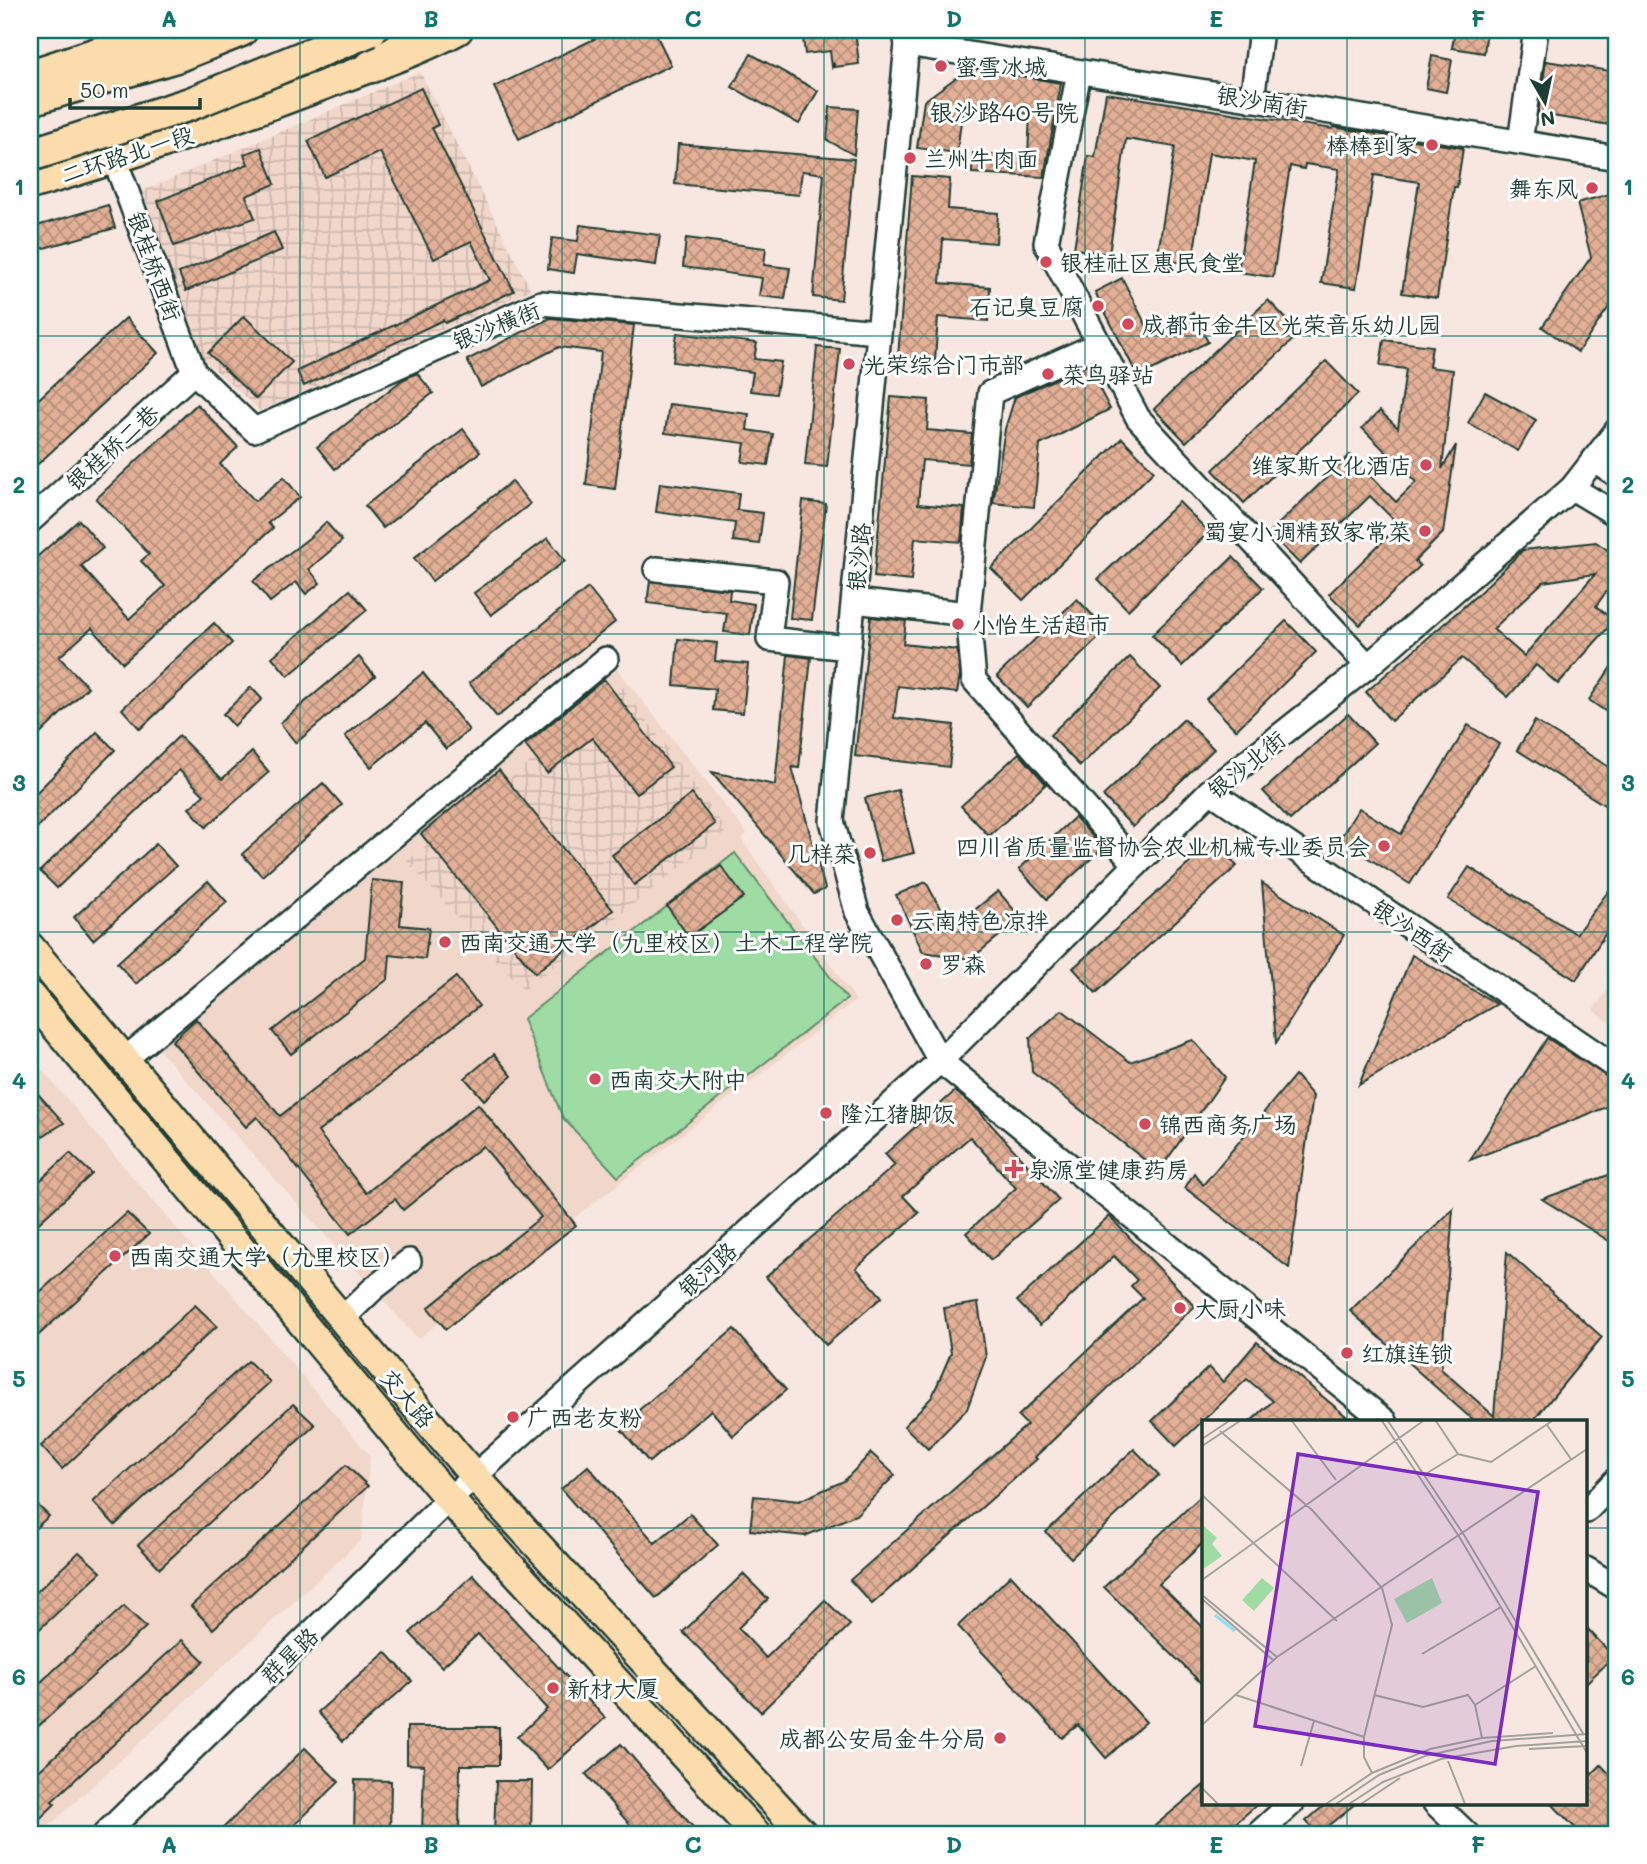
<svg xmlns="http://www.w3.org/2000/svg" width="1647" height="1864" viewBox="0 0 1647 1864" font-family="Mali,'LXGW WenKai TC',sans-serif">
  <style>
    .built { fill: #f1d6ca }
    .industrial { fill: url(#industrial-grid) }
    .park { fill: #9fdca3; stroke: #5f8c6c; stroke-width: 2 }
    .building { fill: url(#building-cross-hatch); stroke: #1f3d34; stroke-width: 2; fill-rule: evenodd }
    .lines { fill: none; stroke-linecap: round; stroke-linejoin: round }
    .minor-casing { stroke: #1f3d34; stroke-width: 28 }
    .major-casing { stroke: #1f3d34; stroke-width: 33 }
    .highway-casing { stroke: #1f3d34; stroke-width: 37 }
    .minor { stroke: #fff; stroke-width: 23 }
    .major { stroke: #fcdcac; stroke-width: 28 }
    .highway { stroke: #fcdcac; stroke-width: 32 }
    .highway-bridge-casing { stroke: #1f3d34; stroke-width: 37; stroke-linecap: butt }
    .highway-bridge { stroke: #fcdcac; stroke-width: 32 }
    .grid { fill: none; stroke: #0f766e; stroke-width: 2; stroke-opacity: 0.55 }
    .poi-dot { fill: #d1495b; stroke: #fff; stroke-width: 2.5 }
    .labels { text-anchor: middle; dominant-baseline: central; stroke-width: 6; stroke-linejoin: round; paint-order: stroke }
    .poi-label { font-size: 23px; fill: #1f3d34; stroke: #fff; text-anchor: start }
    .street-label { font-size: 23px; fill: #1f3d34; stroke: #fff }
    .neighbourhood-label { font-size: 24px; fill: #1f3d34; stroke: #fff }
    .inset-river { fill: none; stroke: #91def1; stroke-width: 3.5 }
    .inset-road { fill: none; stroke: #a1a39b; stroke-width: 2 }
    .view { fill: #7b2cbf; fill-opacity: 0.15; stroke: #7b2cbf; stroke-width: 3.5 }
    .inset-edge { fill: none; stroke: #1f3d34; stroke-width: 3.5 }
    .neatline { fill: none; stroke: #0f766e; stroke-width: 2.5 }
    .grid-label { font-size: 23px; text-anchor: middle; font-weight: bold; fill: #0f766e }
  </style>
  <defs>
    <pattern id="industrial-grid" width="8" height="8" patternUnits="userSpaceOnUse" patternTransform="scale(1.75)"><rect width="8" height="8" fill="#f1d6ca"/><path d="M0 4h8M4 0v8" fill="none" stroke="#ceb9ae"/></pattern>
    <pattern id="building-cross-hatch" width="8" height="8" patternUnits="userSpaceOnUse" patternTransform="scale(1.75)"><rect width="8" height="8" fill="#e3b096"/><path d="M0 0l8 8M0 8l8-8" fill="none" stroke="#b7907b"/></pattern>
  </defs>
  <rect width="100%" height="100%" fill="#f7e7e0"/>
  <filter id="ink" filterUnits="userSpaceOnUse"><feTurbulence type="fractalNoise" baseFrequency=".0143" numOctaves="2"/><feDisplacementMap in="SourceGraphic" scale="14" xChannelSelector="R" yChannelSelector="G"/><feConvolveMatrix kernelMatrix="1 2 1 2 8 2 1 2 1" color-interpolation-filters="sRGB"/></filter>
  <g filter="url(#ink)">
    <g class="built">
      <path d="M615 666 747 834 741 839 856 1000 418 1339 155 1045Z"/>
      <path d="M1617 977V1028L1593 1010Z"/>
      <path d="M30 1056 370 1456 361 1540 40 1834H30Z"/>
    </g>
    <g class="industrial">
      <path d="M420 72 531 290 260 411 199 355 143 191Z"/>
      <path d="M623 687 727 831 523 990 407 861Z"/>
    </g>
    <path class="park" d="M735 853 847 999 618 1177 563 1118 523 1019Z"/>
    <g class="building">
      <path d="M613 30H654L671 65 519 139 494 87Z"/>
      <path d="M802 30H855L859 64 834 67V63L832 67 830 51 805 54Z"/>
      <path d="M1455 30H1487L1484 53 1452 48Z"/>
      <path d="M751 54 818 91 799 124 732 87Z"/>
      <path d="M1432 56 1452 60 1446 92 1426 88Z"/>
      <path d="M1546 61 1617 72V126L1538 114Z"/>
      <path d="M969 68 1061 83 1044 177 972 173 973 153 1028 156 1030 114 963 105 957 153 917 148 924 101Z"/>
      <path d="M421 88 438 125 432 128 514 291 445 323 443 320 304 386 297 371 490 280 471 241 434 259 380 152 325 177 308 141Z"/>
      <path d="M1106 93 1332 129 1333 127 1463 148 1457 187H1454L1437 298 1402 293 1419 182 1374 175 1356 288 1321 283 1339 169 1305 164 1304 169 1290 166 1273 277 1238 272 1255 161 1209 153 1192 264 1157 259 1175 147 1126 139 1109 254 1074 249 1088 156 1095 157Z"/>
      <path d="M830 107 858 109 854 155 827 140Z"/>
      <path d="M678 144 854 159 841 300 813 297 824 174 802 171 799 195 675 184Z"/>
      <path d="M261 148 275 184 246 196 255 218 174 246 158 201 248 164 244 154Z"/>
      <path d="M912 176 950 179 948 209 998 213 996 243 943 239 940 283 990 287 988 321 938 317 935 360 898 357Z"/>
      <path d="M1617 192V295L1578 352 1542 327 1591 257 1577 203Z"/>
      <path d="M108 205 115 228 30 252V228Z"/>
      <path d="M580 225 660 235 656 265 577 254 574 273 548 269 552 238 578 241Z"/>
      <path d="M274 232 282 250 186 291 179 273Z"/>
      <path d="M686 238 766 248 764 265 790 268 785 299 759 296 762 278 683 267Z"/>
      <path d="M1122 278 1151 335 1193 313 1208 342 1138 377 1095 292Z"/>
      <path d="M1268 300 1300 333 1186 442 1154 409Z"/>
      <path d="M244 316 292 362 256 399 208 353Z"/>
      <path d="M126 318 158 353 38 464 30 454V407Z"/>
      <path d="M550 318 634 325 615 489 586 485 601 352 559 347 481 387 467 360Z"/>
      <path d="M677 333 757 343 754 359 781 362 776 394 750 391 753 372 673 362Z"/>
      <path d="M1384 340 1432 346 1429 367 1453 370 1442 469 1456 445 1443 533 1415 561 1420 566 1360 625 1329 594 1399 525 1370 496 1300 564 1269 533 1350 455 1396 502 1416 482 1362 428 1380 411 1398 428 1406 369 1380 366Z"/>
      <path d="M817 347 840 349 827 467 805 465Z"/>
      <path d="M1326 361 1358 394 1244 503 1213 470Z"/>
      <path d="M1087 365 1110 409 1040 445 1034 507 993 503 1005 429 1015 397Z"/>
      <path d="M417 373 433 393 335 469 317 447 402 380Z"/>
      <path d="M1485 392 1536 420 1518 451 1468 423Z"/>
      <path d="M891 397 929 400 927 430 972 434 969 464 922 460 918 504 964 508 961 542 915 538 911 581 874 577Z"/>
      <path d="M197 404 238 447 220 464 255 501 284 477 300 497 268 523 273 528 123 663 92 628 59 657 88 687 30 744V563L79 520 103 548 81 566 129 619 165 586 141 561 149 554 96 499Z"/>
      <path d="M669 404 749 414 747 430 773 434 768 465 742 462 745 443 665 433Z"/>
      <path d="M463 429 480 452 383 528 365 506Z"/>
      <path d="M1122 438 1154 471 1023 600 991 568Z"/>
      <path d="M512 481 530 504 432 581 414 558Z"/>
      <path d="M660 483 739 493 737 510 763 513 759 544 733 541 735 523 656 512Z"/>
      <path d="M803 501 826 504 812 620 790 618Z"/>
      <path d="M1179 502 1209 532 1128 610 1098 579Z"/>
      <path d="M326 522 342 541 309 569 320 583 306 594 296 582 270 602 253 581 309 538Z"/>
      <path d="M548 538 565 561 491 615 474 593Z"/>
      <path d="M1596 542 1613 554 1617 549V577L1596 606 1614 621 1558 684 1536 665 1508 697 1462 658 1391 721 1366 692 1478 594 1523 550ZM1595 574 1524 656 1493 629 1543 582Z"/>
      <path d="M1233 557 1263 588 1182 666 1152 635Z"/>
      <path d="M650 581 730 590 729 600 754 604 750 635 724 632 727 613 647 603Z"/>
      <path d="M588 588 615 622 497 717 469 683Z"/>
      <path d="M350 590 367 610 288 676 272 657Z"/>
      <path d="M1077 599 1107 630 1027 707 997 676Z"/>
      <path d="M871 617 906 621 903 644 957 650 960 675 957 693 898 686 894 718 954 725 949 767 855 756Z"/>
      <path d="M1286 621 1316 652 1236 730 1206 699Z"/>
      <path d="M214 623 232 643 140 729 122 709Z"/>
      <path d="M678 639 717 643 715 661 748 664 743 713 713 710 715 689 674 685Z"/>
      <path d="M788 655 811 658 799 768 792 767 825 889 814 894 712 772 775 785Z"/>
      <path d="M359 657 375 676 296 743 280 723Z"/>
      <path d="M1130 657 1160 688 1080 766 1050 735Z"/>
      <path d="M1617 658V719L1589 700Z"/>
      <path d="M423 673 469 730 446 749 425 723 371 767 345 736Z"/>
      <path d="M604 679 671 767 636 794 592 738 547 773 525 745Z"/>
      <path d="M251 687 262 699 234 726 223 714Z"/>
      <path d="M1348 714 1375 743 1290 820 1263 791Z"/>
      <path d="M1184 719 1214 749 1133 827 1103 796Z"/>
      <path d="M1535 721 1617 772V813L1517 750Z"/>
      <path d="M1468 725 1499 744 1410 884 1339 840 1359 808 1401 834Z"/>
      <path d="M97 732 115 750 30 835V799Z"/>
      <path d="M179 736 222 779 252 752 269 772 206 827 189 808 204 795 179 770 57 888 40 871Z"/>
      <path d="M1019 753 1046 784 989 836 961 806Z"/>
      <path d="M499 770 613 910 535 973 421 834Z"/>
      <path d="M323 783 342 805 262 876 242 854Z"/>
      <path d="M898 790 914 853 881 861 865 798Z"/>
      <path d="M692 794 715 824 634 885 612 855Z"/>
      <path d="M1075 817 1103 848 1047 899 1019 869Z"/>
      <path d="M1214 841 1237 866 1096 993 1073 968Z"/>
      <path d="M156 844 176 866 93 940 74 917Z"/>
      <path d="M721 866 744 897 689 937 667 906Z"/>
      <path d="M1469 867 1576 934 1617 880V939L1607 931 1576 980 1448 899Z"/>
      <path d="M372 880 404 883 400 925 429 928 425 959 390 955 388 979 291 1054 272 1031 365 958Z"/>
      <path d="M208 881 227 902 136 984 117 963Z"/>
      <path d="M926 882 951 929 998 891 1021 918 971 959 923 952 896 895Z"/>
      <path d="M1262 883 1344 935 1276 1043Z"/>
      <path d="M1412 955 1497 1004 1359 1085Z"/>
      <path d="M456 977 479 1006 318 1132 366 1193 478 1104 576 1225 446 1329 428 1308 541 1217 483 1146 403 1210 395 1199 350 1234 257 1117 246 1127 172 1041 196 1019 280 1116Z"/>
      <path d="M1062 1010 1130 1062 1193 1040 1225 1077 1159 1171 1032 1072 1030 1038Z"/>
      <path d="M1547 1038 1617 1083V1103L1470 1160Z"/>
      <path d="M494 1054 512 1076 484 1100 465 1078Z"/>
      <path d="M1295 1075 1313 1096 1289 1268 1185 1188 1194 1173 1203 1185Z"/>
      <path d="M30 1085 64 1123 41 1137 30 1129Z"/>
      <path d="M955 1091 978 1110 1059 1200 991 1260 966 1233 1016 1188 970 1137 903 1196 919 1213 856 1268 882 1297 826 1345 766 1277 895 1165 885 1154Z"/>
      <path d="M70 1153 92 1174 30 1231V1190Z"/>
      <path d="M1617 1172V1246L1542 1199Z"/>
      <path d="M1453 1209 1441 1369 1494 1416 1507 1252 1602 1337 1533 1421H1474L1350 1311Z"/>
      <path d="M127 1213 149 1234 30 1343V1301Z"/>
      <path d="M1109 1216 1195 1306 1035 1457 1037 1459 872 1604 850 1580 1027 1425 1018 1416 1143 1298 1131 1286 1137 1280 1114 1256 1040 1325 1017 1301Z"/>
      <path d="M978 1303 986 1357 967 1409 928 1449 904 1426 932 1397 951 1353 944 1308Z"/>
      <path d="M195 1305 217 1326 62 1469 41 1446Z"/>
      <path d="M734 1329 786 1390 733 1436 711 1410 649 1462 619 1427Z"/>
      <path d="M1257 1342 1352 1421H1251L1273 1401 1247 1379 1176 1446 1152 1421 1209 1367 1223 1382Z"/>
      <path d="M248 1361 270 1382 115 1525 93 1502Z"/>
      <path d="M293 1404 315 1425 160 1568 138 1545Z"/>
      <path d="M1134 1449 1159 1475 1071 1558 1046 1532Z"/>
      <path d="M871 1453 895 1475 856 1515 805 1536 750 1530 754 1496 799 1501 844 1481Z"/>
      <path d="M346 1465 368 1486 213 1629 191 1606Z"/>
      <path d="M588 1466 655 1543 690 1514 718 1545 656 1598 561 1489Z"/>
      <path d="M1204 1493V1542L1159 1584 1204 1628V1686L1104 1587Z"/>
      <path d="M30 1498 49 1516 30 1533Z"/>
      <path d="M79 1552 101 1572 30 1638V1598Z"/>
      <path d="M743 1574 768 1599 738 1628 766 1658 825 1600 850 1625 761 1712 683 1632Z"/>
      <path d="M473 1575 605 1718 548 1770 517 1737 547 1709 478 1634 442 1667 410 1633Z"/>
      <path d="M1011 1575 1146 1722 1106 1758 1078 1725 1062 1738 958 1626Z"/>
      <path d="M124 1606 146 1627 30 1734V1692Z"/>
      <path d="M1586 1627 1614 1657 1586 1683Z"/>
      <path d="M182 1640 204 1661 52 1801 55 1804 30 1828V1779Z"/>
      <path d="M386 1652 412 1681 343 1741 318 1712Z"/>
      <path d="M407 1727H499V1765H460L459 1834H422L424 1765 407 1764Z"/>
      <path d="M621 1744 699 1834H638L586 1774Z"/>
      <path d="M305 1748 339 1782 285 1834H217Z"/>
      <path d="M1601 1765 1617 1782V1834H1581L1551 1803H1586V1780Z"/>
      <path d="M355 1780 391 1781 390 1834H354Z"/>
      <path d="M496 1781H532L531 1834H494Z"/>
      <path d="M1204 1785V1803H1259L1223 1834H1145Z"/>
      <path d="M1327 1803H1356L1318 1834 1306 1821Z"/>
    </g>
    <g class="lines">
      <defs>
        <g id="minor">
          <path d="M904 30 907 44 832 821 857 912 940 1061 1385 1421"/>
          <path d="M907 44 1617 158"/>
          <path d="M1079 72 1046 243 1138 418 1368 666"/>
          <path d="M1252 100 1261 30"/>
          <path d="M1520 142 1536 30"/>
          <path d="M115 160 194 372 254 430 541 303 879 332"/>
          <path d="M1594 460 1617 475"/>
          <path d="M1572 488 1617 515"/>
          <path d="M30 521 194 372"/>
          <path d="M656 569 776 581 769 639 848 648"/>
          <path d="M854 601 968 614 990 393 1099 344"/>
          <path d="M968 614 974 680 1136 865"/>
          <path d="M1210 791 1617 1068"/>
          <path d="M124 1060 606 659"/>
          <path d="M342 1319 373 1289 409 1261"/>
          <path d="M1586 1511 1617 1479"/>
          <path d="M1586 1569 1617 1588"/>
          <path d="M1435 1803 1467 1834"/>
          <path d="M105 1834 449 1499 940 1061 1210 791 1368 666 1572 488 1617 430"/>
          <path d="M1258 1834 1292 1803"/>
        </g>
        <g id="major">
          <path d="M30 74 164 30"/>
          <path d="M30 185C130 156 227 122 324 85 367 68 418 52 458 30"/>
          <path d="M30 947 475 1477 803 1834"/>
          <path d="M30 996 449 1499 756 1834"/>
        </g>
        <g id="highway">
          <path d="M372 66 431 30"/>
          <path d="M30 99 176 56 241 30"/>
        </g>
      </defs>
      <use href="#minor" class="minor-casing"/>
      <use href="#major" class="major-casing"/>
      <use href="#highway" class="highway-casing"/>
      <use href="#minor" class="minor"/>
      <use href="#major" class="major"/>
      <use href="#highway" class="highway"/>
      <defs>
        <path id="highway-bridge" d="M30 155 190 104 370 30"/>
      </defs>
      <use href="#highway-bridge" class="highway-bridge-casing"/>
      <use href="#highway-bridge" class="highway-bridge"/>
    </g>
  </g>
  <path class="grid" d="M300 30V1834M562 30V1834M824 30V1834M1085 30V1834M1347 30V1421M30 336H1617M30 634H1617M30 932H1617M30 1230H1617M30 1528H1204M1586 1528H1617M1347 1803V1834"/>
  <g class="poi-dot">
    <circle cx="941" cy="66" r="7"/>
    <circle cx="1432" cy="145" r="7"/>
    <circle cx="910" cy="158" r="7"/>
    <circle cx="1592" cy="188" r="7"/>
    <circle cx="1046" cy="262" r="7"/>
    <circle cx="1098" cy="306" r="7"/>
    <circle cx="1128" cy="324" r="7"/>
    <circle cx="849" cy="364" r="7"/>
    <circle cx="1048" cy="374" r="7"/>
    <circle cx="1426" cy="465" r="7"/>
    <circle cx="1425" cy="531" r="7"/>
    <circle cx="958" cy="624" r="7"/>
    <circle cx="1384" cy="846" r="7"/>
    <circle cx="870" cy="853" r="7"/>
    <circle cx="897" cy="920" r="7"/>
    <circle cx="445" cy="942" r="7"/>
    <circle cx="926" cy="964" r="7"/>
    <circle cx="595" cy="1079" r="7"/>
    <circle cx="826" cy="1113" r="7"/>
    <circle cx="1145" cy="1124" r="7"/>
    <path d="M1010.5 1158.5h7v7h7v7h-7v7h-7v-7h-7v-7h7z"/>
    <circle cx="115" cy="1256" r="7"/>
    <circle cx="1180" cy="1308" r="7"/>
    <circle cx="1347" cy="1353" r="7"/>
    <circle cx="513" cy="1417" r="7"/>
    <circle cx="553" cy="1688" r="7"/>
    <circle cx="1000" cy="1738" r="7"/>
  </g>
  <g class="labels">
    <g class="poi-label">
      <text x="955" y="66">蜜雪冰城</text>
      <text x="1418" y="145" text-anchor="end">棒棒到家</text>
      <text x="924" y="158">兰州牛肉面</text>
      <text x="1578" y="188" text-anchor="end">舞东风</text>
      <text x="1060" y="262">银桂社区惠民食堂</text>
      <text x="1084" y="306" text-anchor="end">石记臭豆腐</text>
      <text x="1142" y="324">成都市金牛区光荣音乐幼儿园</text>
      <text x="863" y="364">光荣综合门市部</text>
      <text x="1062" y="374">菜鸟驿站</text>
      <text x="1412" y="465" text-anchor="end">维家斯文化酒店</text>
      <text x="1411" y="531" text-anchor="end">蜀宴小调精致家常菜</text>
      <text x="972" y="624">小怡生活超市</text>
      <text x="1370" y="846" text-anchor="end">四川省质量监督协会农业机械专业委员会</text>
      <text x="856" y="853" text-anchor="end">几样菜</text>
      <text x="911" y="920">云南特色凉拌</text>
      <text x="459" y="942">西南交通大学（九里校区）土木工程学院</text>
      <text x="940" y="964">罗森</text>
      <text x="609" y="1079">西南交大附中</text>
      <text x="840" y="1113">隆江猪脚饭</text>
      <text x="1159" y="1124">锦西商务广场</text>
      <text x="1028" y="1169">泉源堂健康药房</text>
      <text x="129" y="1256">西南交通大学（九里校区）</text>
      <text x="1194" y="1308">大厨小味</text>
      <text x="1361" y="1353">红旗连锁</text>
      <text x="527" y="1417">广西老友粉</text>
      <text x="567" y="1688">新材大厦</text>
      <text x="986" y="1738" text-anchor="end">成都公安局金牛分局</text>
    </g>
    <g class="street-label">
      <text transform="translate(1262 101) rotate(9)">银沙南街</text>
      <text transform="translate(127 154) rotate(-18)">二环路北一段</text>
      <text transform="translate(155 266) rotate(70)">银桂桥西街</text>
      <text transform="translate(496 325) rotate(-22)">银沙横街</text>
      <text transform="translate(112 447) rotate(-42)">银桂桥二巷</text>
      <text transform="translate(858 557) rotate(-85)">银沙路</text>
      <text transform="translate(1246 764) rotate(-39)">银沙北街</text>
      <text transform="translate(1413 930) rotate(34)">银沙西街</text>
      <text transform="translate(707 1269) rotate(-42)">银河路</text>
      <text transform="translate(408 1398) rotate(50)">交大路</text>
      <text transform="translate(289 1655) rotate(-44)">群星路</text>
    </g>
    <g class="neighbourhood-label">
      <text x="1004" y="111">银沙路40号院</text>
    </g>
  </g>
  <g transform="translate(1202 1420)">
    <rect width="385" height="385" fill="#f7e7e0"/>
    <path d="M0 104 15 118 10 124 20 136 1 149ZM60 158 72 168 52 191 40 180ZM230 158 240 183 205 203 192 179Z" fill="#9fdca3"/>
    <path class="inset-river" d="M13 195 33 211"/>
    <path class="inset-road" d="M90 1 134 60M180 1 258 118 385 333M186 1 262 115 382 315M234 1 256 34 289 42 350 1M345 5 369 39M18 11 110 90 180 168 190 205 162 317V337L170 353M0 19 27 1M0 26 38 1M222 55 256 34M0 75 135 201M0 160 221 1M0 175 75 237M0 179 71 240M220 234 299 187M34 275 162 317M172 275 221 287 266 275 273 285 280 318M273 285 334 246M0 305 75 237 385 29M327 329 385 326M246 341 263 384M99 346 112 301M0 368 16 384M124 384 170 353 228 329 280 318 351 313M134 384 177 355 223 336 290 321 385 314M147 384 181 362 239 339 314 326 385 321M159 384 198 358"/>
    <path class="view" d="M96 34 336 72 293 344 53 306Z"/>
    <rect width="385" height="385" class="inset-edge"/>
  </g>
  <rect width="1647" height="1864" fill="none" stroke="#fff" stroke-width="77"/>
  <g transform="translate(1545 102) rotate(171)" stroke="#ffffff" stroke-width="5" paint-order="stroke">
  <path d="M0-5L12 26L0 18L-12 26Z" fill="#1f3d34"/>
  <text y="-10" font-size="19" font-weight="bold" text-anchor="middle" fill="#1f3d34">N</text>
  </g>
  <path d="M70 98v10h130v-10" fill="none" stroke="#1f3d34" stroke-width="3.5"/>
  <text x="80" y="98" font-size="21" fill="#1f3d34" stroke="#ffffff" stroke-width="5" paint-order="stroke">50 m</text>
  <rect x="38" y="38" width="1570" height="1788" class="neatline"/>
  <g class="grid-label">
    <text x="169" y="27">A</text>
    <text x="431" y="27">B</text>
    <text x="693" y="27">C</text>
    <text x="954" y="27">D</text>
    <text x="1216" y="27">E</text>
    <text x="1478" y="27">F</text>
    <text x="19" y="195">1</text>
    <text x="1628" y="195">1</text>
    <text x="19" y="493">2</text>
    <text x="1628" y="493">2</text>
    <text x="19" y="791">3</text>
    <text x="1628" y="791">3</text>
    <text x="19" y="1089">4</text>
    <text x="1628" y="1089">4</text>
    <text x="19" y="1387">5</text>
    <text x="1628" y="1387">5</text>
    <text x="19" y="1685">6</text>
    <text x="1628" y="1685">6</text>
    <text x="169" y="1853">A</text>
    <text x="431" y="1853">B</text>
    <text x="693" y="1853">C</text>
    <text x="954" y="1853">D</text>
    <text x="1216" y="1853">E</text>
    <text x="1478" y="1853">F</text>
  </g>
</svg>
